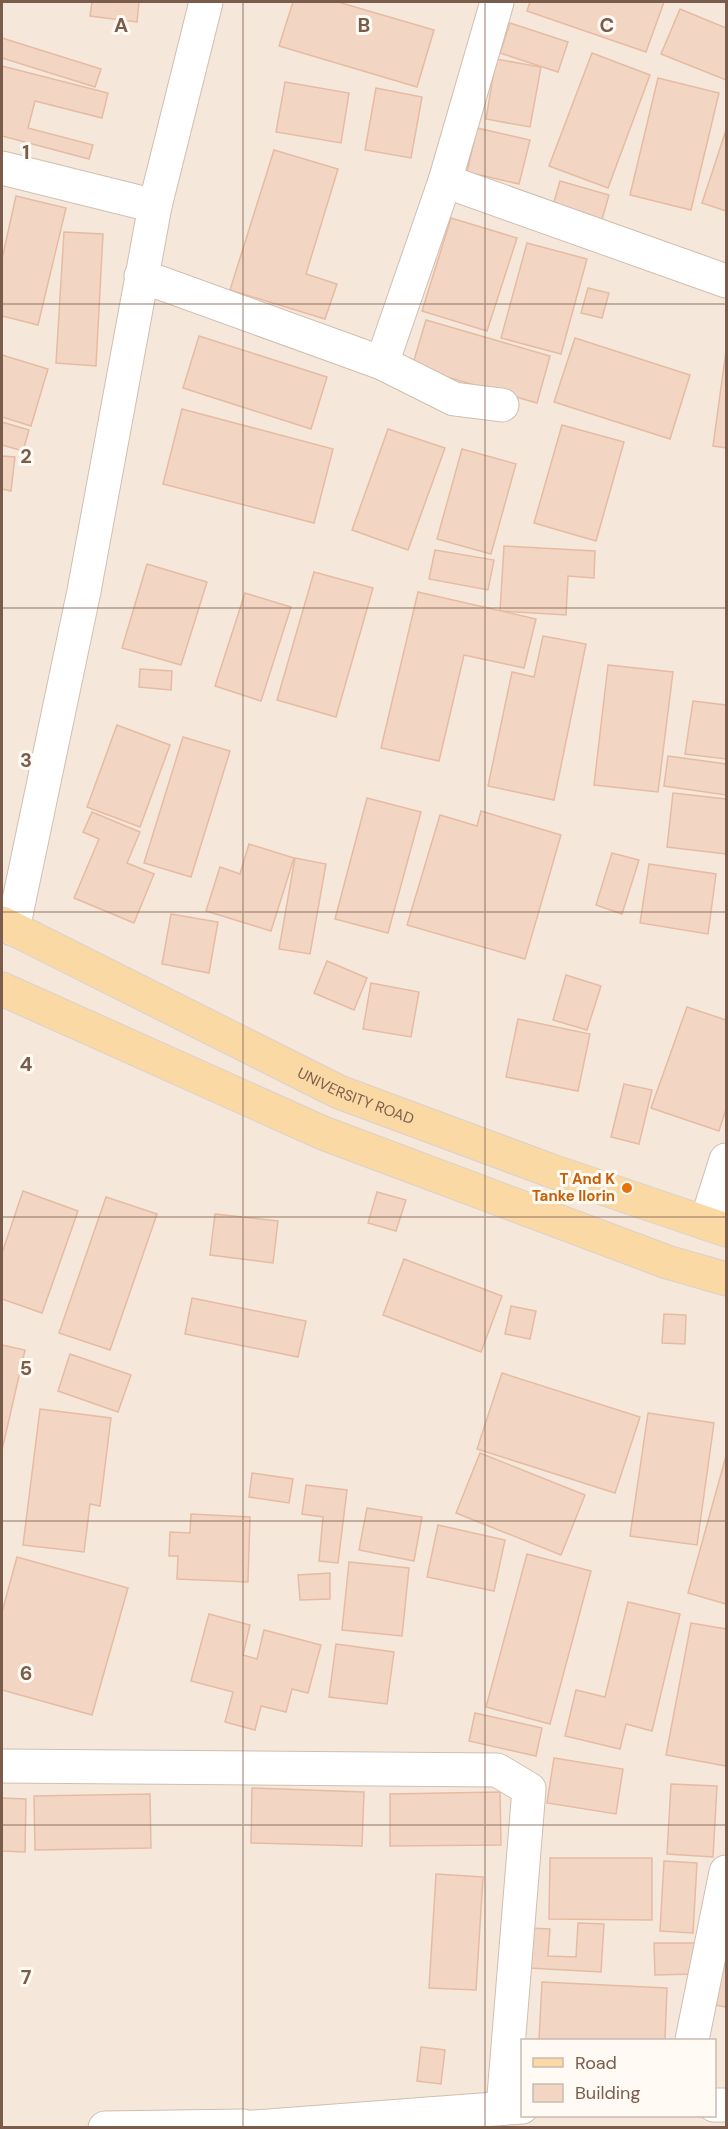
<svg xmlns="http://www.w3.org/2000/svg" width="728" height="2129" viewBox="0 0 728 2129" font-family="'DM Sans',sans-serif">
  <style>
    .residential { fill: #f5e8da; fill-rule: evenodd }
    .building { fill: #f3d5c3; stroke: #e6bba3; stroke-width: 1.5 }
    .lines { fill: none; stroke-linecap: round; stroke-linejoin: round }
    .minor-casing { stroke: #d1beb0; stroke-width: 35 }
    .major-casing { stroke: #dad1cd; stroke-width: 35 }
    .minor { stroke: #fff; stroke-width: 33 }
    .major { stroke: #fbd9a5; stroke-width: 33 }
    .grid { fill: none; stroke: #7a5c4d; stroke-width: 1.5; stroke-opacity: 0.55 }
    .food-dot { fill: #e8710a; stroke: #fffaf3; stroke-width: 2 }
    .labels { text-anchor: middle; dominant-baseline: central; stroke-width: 6; stroke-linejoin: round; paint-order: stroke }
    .street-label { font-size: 15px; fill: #7a5c4d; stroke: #fffaf3 }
    .food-label { font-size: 15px; font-weight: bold; fill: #c56008; stroke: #fffaf3; text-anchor: end }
    .grid-label { font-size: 20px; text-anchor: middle; font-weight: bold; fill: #7a5c4d; stroke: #fffaf3; stroke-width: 6; stroke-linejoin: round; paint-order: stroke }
  </style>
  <rect width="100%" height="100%" fill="#fdf6ec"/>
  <path class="residential" d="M2 2H726V2127L2 2128ZM522 2040H714V2116H522Z"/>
  <g class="building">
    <path d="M92 2H139L137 22 90 16Z"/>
    <path d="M293 2H338L434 30 417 87 279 46Z"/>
    <path d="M530 2H664L646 52 527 11Z"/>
    <path d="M680 9 726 28V80L661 54Z"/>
    <path d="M510 23 568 42 558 72 500 53Z"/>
    <path d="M2 38 101 69 95 87 2 58Z"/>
    <path d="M592 53 650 75 608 188 549 166Z"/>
    <path d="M496 59 541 67 530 127 486 119Z"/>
    <path d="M2 66 108 93 102 118 35 101 28 128 93 145 89 159 2 136Z"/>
    <path d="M658 78 719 93 691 210 630 195Z"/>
    <path d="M285 82 349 93 341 143 276 132Z"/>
    <path d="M376 88 422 97 411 158 365 150Z"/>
    <path d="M477 128 530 140 519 184 467 172Z"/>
    <path d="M726 130V211L702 203Z"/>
    <path d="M274 150 338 169 306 274 337 284 325 319 230 290Z"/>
    <path d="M560 181 609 195 601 223 552 209Z"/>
    <path d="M16 196 66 208 38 325 2 316V259Z"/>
    <path d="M451 218 517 238 487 331 422 311Z"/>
    <path d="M64 232 103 234 96 366 56 363Z"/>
    <path d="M527 243 587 259 561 354 501 338Z"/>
    <path d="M588 288 609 293 602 318 581 313Z"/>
    <path d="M426 320 550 356 537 403 412 367Z"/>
    <path d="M199 336 327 377 311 429 183 388Z"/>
    <path d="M575 338 690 375 670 439 554 402Z"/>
    <path d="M726 351V448L713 446Z"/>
    <path d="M2 355 48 369 31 426 2 417Z"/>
    <path d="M182 409 333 449 314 523 163 484Z"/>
    <path d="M2 422 29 430 23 451 2 445Z"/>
    <path d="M562 425 624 442 596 541 534 523Z"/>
    <path d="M388 429 445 448 408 550 352 530Z"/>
    <path d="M462 449 516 464 491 554 437 539Z"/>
    <path d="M2 456 15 457 11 491 2 489Z"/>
    <path d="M504 546 595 551 594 578 568 576 566 615 500 611Z"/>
    <path d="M435 550 494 560 488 590 429 579Z"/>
    <path d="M147 564 207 582 181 665 122 648Z"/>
    <path d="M314 572 373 588 336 717 277 700Z"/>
    <path d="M418 592 536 619 524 668 464 655 439 761 381 748Z"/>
    <path d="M245 593 291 607 261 701 215 686Z"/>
    <path d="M543 636 586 644 554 800 488 786 512 672 534 677Z"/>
    <path d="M608 665 673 672 658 792 594 785Z"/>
    <path d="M140 669 172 671 171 690 139 687Z"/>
    <path d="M693 701 726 705V759L685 754Z"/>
    <path d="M117 725 170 745 140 827 87 807Z"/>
    <path d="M183 737 230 751 191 877 144 863Z"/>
    <path d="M668 756 726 764V795L664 786Z"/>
    <path d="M673 793 726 799V854L667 847Z"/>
    <path d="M367 798 421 812 388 933 335 919Z"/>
    <path d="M481 811 561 835 525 959 407 925 440 815 477 826Z"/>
    <path d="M92 812 140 832 127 863 154 874 134 923 74 898 99 839 83 832Z"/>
    <path d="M249 844 294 858 271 931 206 911 220 867 240 874Z"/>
    <path d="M612 853 639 860 622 914 596 905Z"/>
    <path d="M295 858 326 864 310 954 279 949Z"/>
    <path d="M649 864 716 874 708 934 640 923Z"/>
    <path d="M171 914 218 922 209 973 162 964Z"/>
    <path d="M327 961 367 978 354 1010 314 993Z"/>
    <path d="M566 975 601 986 587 1030 553 1020Z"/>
    <path d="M371 983 419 992 411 1037 363 1029Z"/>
    <path d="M687 1007 726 1020V1109L719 1131 651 1108Z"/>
    <path d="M518 1019 590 1034 578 1091 506 1077Z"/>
    <path d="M624 1084 652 1090 639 1144 611 1137Z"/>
    <path d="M23 1191 78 1211 42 1313 2 1299V1253Z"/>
    <path d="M377 1192 406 1200 396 1231 368 1223Z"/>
    <path d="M106 1197 157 1214 110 1350 59 1333Z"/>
    <path d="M215 1214 278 1221 273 1263 210 1255Z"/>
    <path d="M404 1259 502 1296 481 1352 383 1315Z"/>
    <path d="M192 1298 306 1321 298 1357 185 1334Z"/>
    <path d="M511 1306 536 1311 530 1339 505 1334Z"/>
    <path d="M664 1314 686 1315 685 1344 662 1343Z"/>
    <path d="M2 1345 25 1350 2 1450Z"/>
    <path d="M70 1354 131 1375 118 1412 58 1391Z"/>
    <path d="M502 1373 640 1417 615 1493 477 1449Z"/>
    <path d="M40 1409 111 1418 100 1506 90 1504 84 1552 23 1545Z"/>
    <path d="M648 1413 714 1423 697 1545 630 1536Z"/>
    <path d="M480 1453 585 1495 561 1555 456 1513Z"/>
    <path d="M726 1456V1604L688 1593Z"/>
    <path d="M252 1473 293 1479 289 1503 249 1497Z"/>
    <path d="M306 1485 347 1490 338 1563 319 1561 323 1517 302 1514Z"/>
    <path d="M367 1508 422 1517 414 1561 359 1550Z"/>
    <path d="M191 1514 250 1517 248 1582 177 1579 178 1556H169L170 1532 190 1533Z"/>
    <path d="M438 1525 505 1540 494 1591 427 1577Z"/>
    <path d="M527 1554 591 1571 550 1724 486 1707Z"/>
    <path d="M17 1557 128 1588 92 1715 2 1690V1612Z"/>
    <path d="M349 1562 409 1568 402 1636 342 1630Z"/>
    <path d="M330 1573V1599L300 1600 298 1575Z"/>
    <path d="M628 1602 680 1614 652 1731 626 1724 620 1749 565 1736 576 1690 605 1697Z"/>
    <path d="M209 1614 250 1625 243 1655 257 1659 264 1630 321 1645 308 1693 292 1689 286 1712 261 1706 255 1730 225 1722 233 1692 191 1681Z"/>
    <path d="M691 1623 726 1629V1766L666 1755Z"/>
    <path d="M336 1644 394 1652 387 1704 329 1697Z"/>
    <path d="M475 1713 542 1728 536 1756 469 1741Z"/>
    <path d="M554 1758 623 1769 616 1814 547 1803Z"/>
    <path d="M671 1784 717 1786 713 1857 667 1854Z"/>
    <path d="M252 1788 364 1792 362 1846 251 1843Z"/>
    <path d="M500 1792 501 1845 390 1846V1794Z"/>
    <path d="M150 1794 151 1848 35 1850 34 1796Z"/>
    <path d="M2 1798 26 1799 25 1852 2 1851Z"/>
    <path d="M550 1858H652V1920L549 1919Z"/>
    <path d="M664 1861 697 1863 693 1933 660 1931Z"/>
    <path d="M436 1874 483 1877 476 1990 429 1988Z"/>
    <path d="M578 1923 604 1924 601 1972 529 1968 530 1928 550 1929 548 1956 576 1957Z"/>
    <path d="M654 1943H695L696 1974 655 1975Z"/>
    <path d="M720 1963 726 1964V2007L715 2005Z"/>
    <path d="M542 1982 667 1988 665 2040H539Z"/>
    <path d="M421 2047 445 2050 441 2084 417 2081Z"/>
  </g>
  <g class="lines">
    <defs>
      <g id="minor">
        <path d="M2 168 155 206"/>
        <path d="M445 181 726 281"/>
        <path d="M141 276 382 363 454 399 502 405"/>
        <path d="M382 363 445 181 497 2"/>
        <path d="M13 929 84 591 155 206 206 2"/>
        <path d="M706 1223 726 1160"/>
        <path d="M2 1766 497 1770 529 1789 503 2108"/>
        <path d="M692 2040 726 1872"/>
        <path d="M714 2105H726"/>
        <path d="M105 2128 243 2126"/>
        <path d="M240 2128 522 2107"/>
      </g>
      <g id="major">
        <path id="s1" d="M2 923 339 1092 549 1170 726 1230"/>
        <path d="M2 989 323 1133 667 1262 726 1279"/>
      </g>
    </defs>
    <use href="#minor" class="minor-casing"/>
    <use href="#major" class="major-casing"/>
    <use href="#minor" class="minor"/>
    <use href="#major" class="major"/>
  </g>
  <path class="grid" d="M243 2V2128M485 2V2128M2 304H726M2 608H726M2 912H726M2 1217H726M2 1521H726M2 1825H726"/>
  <circle class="food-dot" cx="627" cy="1188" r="6"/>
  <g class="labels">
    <g class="street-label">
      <text stroke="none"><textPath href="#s1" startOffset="394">UNIVERSITY ROAD</textPath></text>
    </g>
    <g class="food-label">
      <text x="615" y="1179">T And K<tspan x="615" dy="17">Tanke Ilorin</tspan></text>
    </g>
  </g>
  <g class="grid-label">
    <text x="121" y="32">A</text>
    <text x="364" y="32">B</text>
    <text x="607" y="32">C</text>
    <text x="26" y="159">1</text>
    <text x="26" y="463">2</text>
    <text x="26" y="767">3</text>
    <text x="26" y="1071">4</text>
    <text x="26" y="1375">5</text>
    <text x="26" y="1680">6</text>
    <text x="26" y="1984">7</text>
  </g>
  <rect width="728" height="2129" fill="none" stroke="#7a5c4d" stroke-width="6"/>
  <rect x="521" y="2039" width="195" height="78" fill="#fffaf3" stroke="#cabbb1" stroke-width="1.5"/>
  <rect x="533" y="2058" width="30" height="9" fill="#fbd9a5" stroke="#cabbb1" stroke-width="1.5"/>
  <text x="575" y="2069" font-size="18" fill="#7a5c4d">Road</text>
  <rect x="533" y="2084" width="30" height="18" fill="#f3d5c3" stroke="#cabbb1" stroke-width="1.5"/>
  <text x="575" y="2099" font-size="18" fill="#7a5c4d">Building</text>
</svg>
